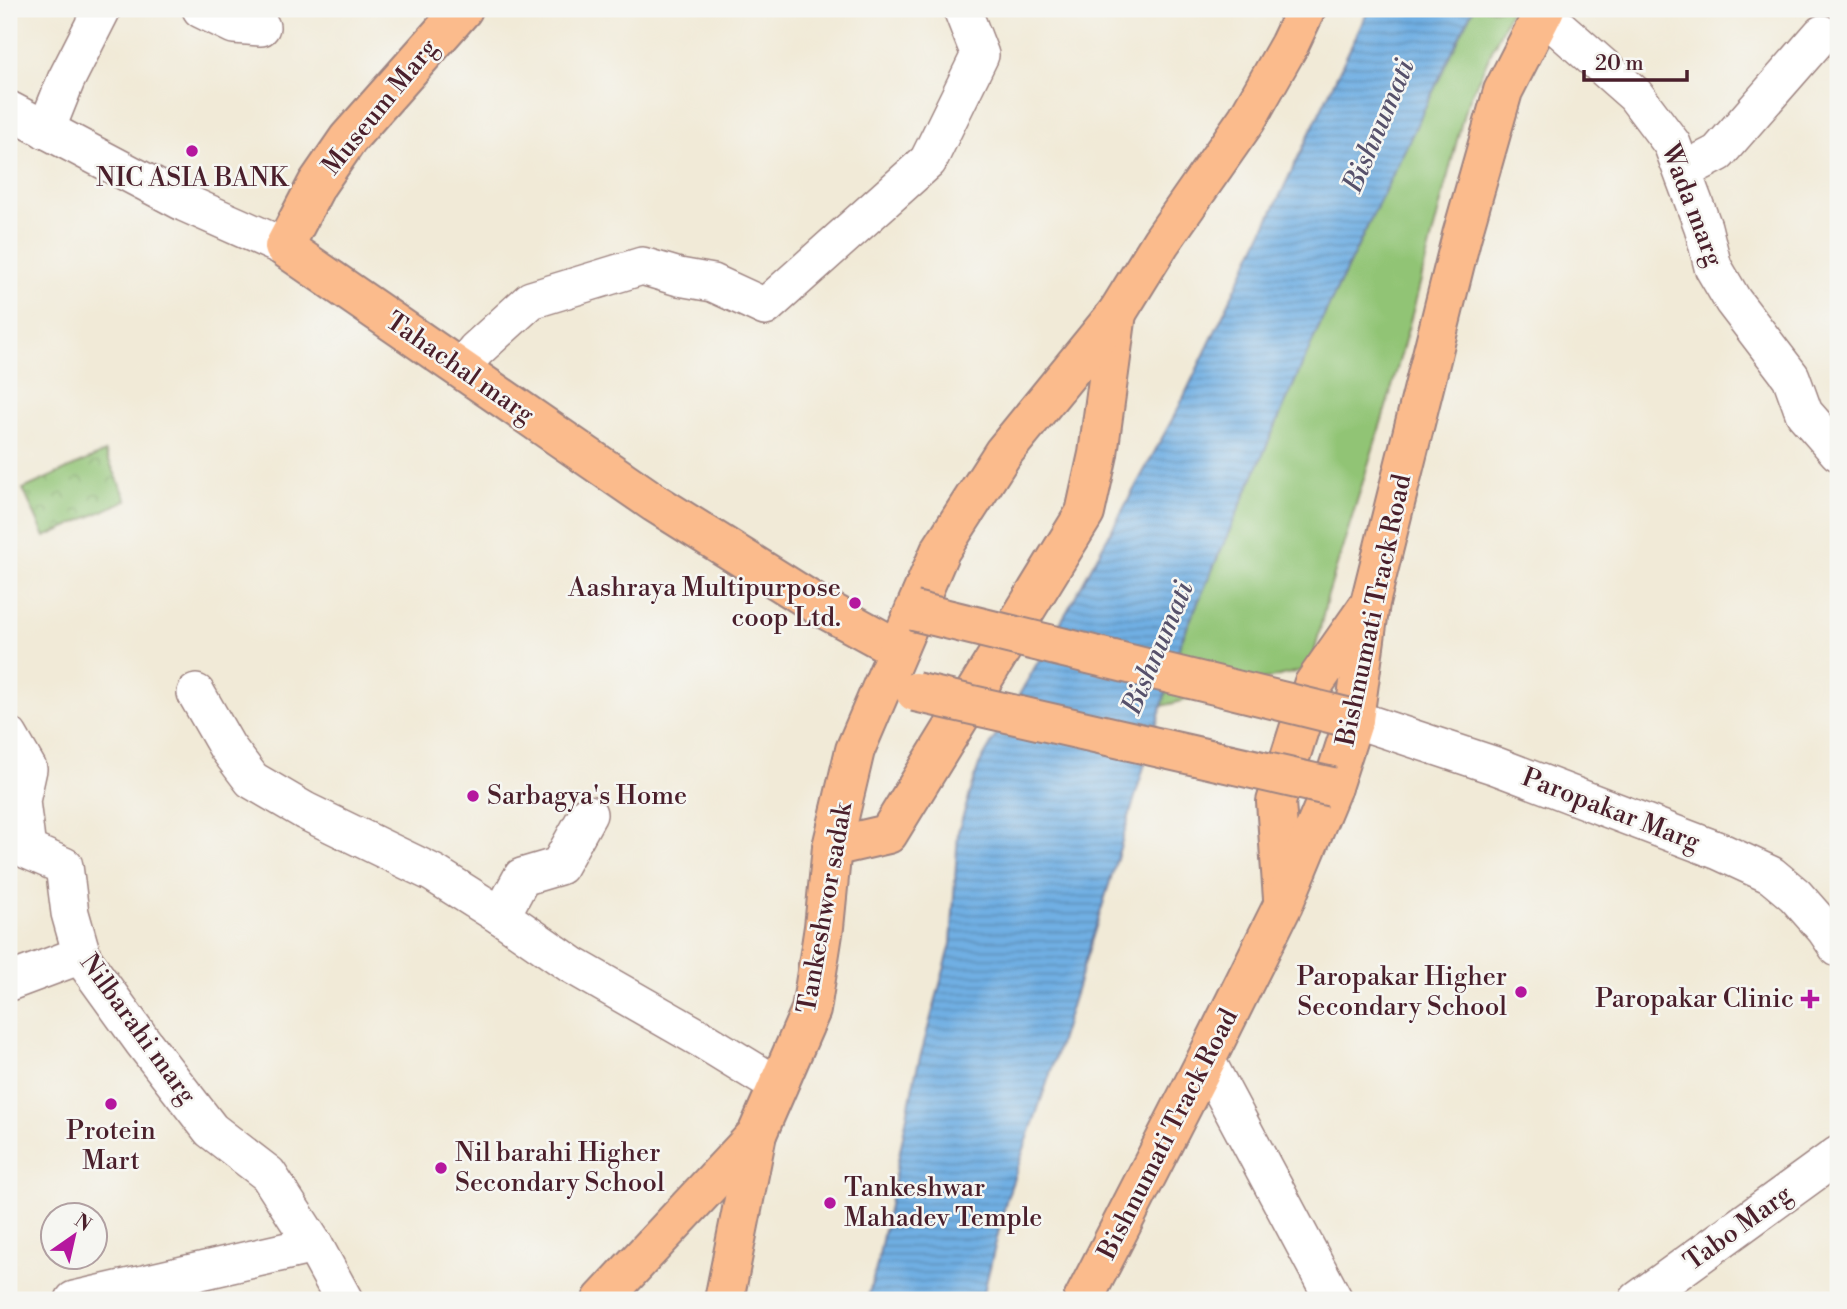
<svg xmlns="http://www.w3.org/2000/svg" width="1847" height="1309" viewBox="0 0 1847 1309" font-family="'Libre Bodoni',serif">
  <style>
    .green { fill: #91c475; stroke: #6e7250; stroke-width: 2 }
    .park { fill: url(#park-crowns); stroke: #6e7250; stroke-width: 2 }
    .water { fill: url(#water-rules); stroke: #5d6787; stroke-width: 2 }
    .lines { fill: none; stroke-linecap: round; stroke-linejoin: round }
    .minor-casing { stroke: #9e8481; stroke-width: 40 }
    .major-casing { stroke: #9e8481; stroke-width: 42 }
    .minor { stroke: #fff; stroke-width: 37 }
    .major { stroke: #fbbb8c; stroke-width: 38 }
    .major-bridge-casing { stroke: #9e8481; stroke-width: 42; stroke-linecap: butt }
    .major-bridge { stroke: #fbbb8c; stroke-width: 38 }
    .poi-dot { fill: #b5179e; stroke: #f6f6f2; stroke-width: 2.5 }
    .labels { text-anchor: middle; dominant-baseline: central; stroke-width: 5; stroke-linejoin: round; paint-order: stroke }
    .street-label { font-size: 26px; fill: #4a1f2b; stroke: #f6f6f2 }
    .poi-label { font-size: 26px; fill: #4a1f2b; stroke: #f6f6f2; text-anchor: end }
    .water-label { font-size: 28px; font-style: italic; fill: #57516b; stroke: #f6f6f2 }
  </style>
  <defs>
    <pattern id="park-crowns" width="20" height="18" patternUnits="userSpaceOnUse" patternTransform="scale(1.75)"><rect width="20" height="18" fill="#91c475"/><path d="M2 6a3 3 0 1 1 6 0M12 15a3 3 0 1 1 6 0" fill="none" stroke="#789f60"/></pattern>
    <pattern id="water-rules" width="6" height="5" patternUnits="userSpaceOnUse" patternTransform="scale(1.75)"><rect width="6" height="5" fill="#70afe3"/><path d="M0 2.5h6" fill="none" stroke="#5e8eb8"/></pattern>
  </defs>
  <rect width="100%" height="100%" fill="#f6f6f2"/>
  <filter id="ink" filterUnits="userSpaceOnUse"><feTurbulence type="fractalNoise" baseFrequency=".0143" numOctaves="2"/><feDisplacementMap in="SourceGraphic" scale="14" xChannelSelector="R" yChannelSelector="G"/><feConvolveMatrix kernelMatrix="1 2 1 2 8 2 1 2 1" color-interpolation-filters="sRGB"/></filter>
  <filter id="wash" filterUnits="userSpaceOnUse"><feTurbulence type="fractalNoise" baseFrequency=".00686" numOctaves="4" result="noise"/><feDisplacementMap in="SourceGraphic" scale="28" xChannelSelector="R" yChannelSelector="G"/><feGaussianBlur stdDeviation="1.57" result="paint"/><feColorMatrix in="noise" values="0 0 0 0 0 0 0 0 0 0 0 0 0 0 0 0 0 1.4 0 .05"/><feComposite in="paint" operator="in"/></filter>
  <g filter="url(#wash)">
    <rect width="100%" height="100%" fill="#f1ead7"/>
    <path class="green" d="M1473 9H1511L1465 109 1414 307 1391 391 1327 598 1311 668 1162 706 1181 641 1322 320Z"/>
    <path class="park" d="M105 452 127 500 45 537 23 489Z"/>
    <path class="water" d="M1369 9H1473L1322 320 1181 641 1112 875 1049 1077 1006 1201 982 1300H867L877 1265 915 1076 951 944 958 832 979 765 1070 606 1178 409Z"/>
  </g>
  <g filter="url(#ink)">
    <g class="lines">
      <defs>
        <g id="minor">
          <path d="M201 9 234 25 261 27"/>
          <path d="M1542 13 1635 95 1672 144 1703 227 1713 267 1733 301 1791 377 1804 413 1838 452"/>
          <path d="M9 110 185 203 284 247"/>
          <path d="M46 130 66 80 102 9"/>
          <path d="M1683 171 1718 153 1822 34"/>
          <path d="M461 369 476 350 531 300 642 266 679 277 713 283 765 307 928 161 980 55 962 9"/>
          <path d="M196 693 227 747 252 780 305 811 433 873 501 916 572 965 703 1040 778 1086"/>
          <path d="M1354 719 1496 766 1719 851 1771 875 1795 895 1825 929 1838 948"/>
          <path d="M9 736 28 769 21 801 27 850 64 866 70 913 83 959 143 1042 211 1130 268 1174 314 1245 344 1300"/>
          <path d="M501 916 522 877 559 866 588 814"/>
          <path d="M9 982 81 955"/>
          <path d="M1206 1060 1334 1300"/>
          <path d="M74 1300 314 1245"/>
          <path d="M1638 1300 1838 1155"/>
        </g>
        <g id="major">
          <path d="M463 9 348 139 317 184 284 247 655 503 816 604 898 649"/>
          <path d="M832 847 888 834 1085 513 1098 454 1117 313"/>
          <path d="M1283 899 1276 802 1313 685 1367 608"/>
          <path d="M602 1300 757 1134 811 1010 824 927 832 847 855 750 940 551 1003 453 1117 313 1161 242 1247 119 1289 45 1306 9"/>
          <path d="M724 1300 757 1134"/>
          <path d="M1083 1300 1206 1060 1283 905 1332 787 1354 719 1370 603 1462 235 1503 91 1545 9"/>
        </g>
      </defs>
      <use href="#minor" class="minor-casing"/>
      <use href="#major" class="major-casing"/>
      <use href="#minor" class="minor"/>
      <use href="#major" class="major"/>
      <defs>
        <g id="major-bridge">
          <path d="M914 611 1354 719"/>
          <path d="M915 692 1332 787"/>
        </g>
      </defs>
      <use href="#major-bridge" class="major-bridge-casing"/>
      <use href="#major-bridge" class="major-bridge"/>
    </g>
  </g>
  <g class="poi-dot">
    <circle cx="192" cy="151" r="7"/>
    <circle cx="855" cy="603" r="7"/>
    <circle cx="473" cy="796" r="7"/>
    <circle cx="1521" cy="992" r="7"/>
    <path d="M1806.5 988.5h7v7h7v7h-7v7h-7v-7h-7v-7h7z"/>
    <circle cx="111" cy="1104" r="7"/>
    <circle cx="441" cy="1168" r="7"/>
    <circle cx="830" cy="1203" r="7"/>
  </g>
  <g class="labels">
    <g class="street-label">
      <text transform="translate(380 107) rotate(-51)">Museum Marg</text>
      <text transform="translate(1692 205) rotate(69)">Wada marg</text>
      <text transform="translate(460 368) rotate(35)">Tahachal marg</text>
      <text transform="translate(1374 610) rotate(-78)">Bishnumati Track Road</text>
      <text transform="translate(1611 810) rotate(21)">Paropakar Marg</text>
      <text transform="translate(825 908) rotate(-80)">Tankeshwor sadak</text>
      <text transform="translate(138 1029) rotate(54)">Nilbarahi marg</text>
      <text transform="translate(1168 1134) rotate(-63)">Bishnumati Track Road</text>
      <text transform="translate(1738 1228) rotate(-36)">Tabo Marg</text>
    </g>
    <g class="poi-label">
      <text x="192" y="178" text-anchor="middle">NIC ASIA BANK</text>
      <text x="841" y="588">Aashraya Multipurpose<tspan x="841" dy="30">coop Ltd.</tspan></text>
      <text x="487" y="796" text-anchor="start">Sarbagya's Home</text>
      <text x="1507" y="977">Paropakar Higher<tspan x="1507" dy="30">Secondary School</tspan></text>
      <text x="1794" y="999">Paropakar Clinic</text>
      <text x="111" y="1131" text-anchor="middle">Protein<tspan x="111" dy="30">Mart</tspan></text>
      <text x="455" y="1153" text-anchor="start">Nil barahi Higher<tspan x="455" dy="30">Secondary School</tspan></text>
      <text x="844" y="1188" text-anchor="start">Tankeshwar<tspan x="844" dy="30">Mahadev Temple</tspan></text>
    </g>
    <g class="water-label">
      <text transform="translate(1379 126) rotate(-67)">Bishnumati</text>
      <text transform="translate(1158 648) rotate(-67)">Bishnumati</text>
    </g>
  </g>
  <rect width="1847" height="1309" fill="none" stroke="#f6f6f2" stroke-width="35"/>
  <g transform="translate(74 1236) rotate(34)"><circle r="33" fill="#f6f6f2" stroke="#b1a0a2" stroke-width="2"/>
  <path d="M0-5L12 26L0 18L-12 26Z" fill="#b5179e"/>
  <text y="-10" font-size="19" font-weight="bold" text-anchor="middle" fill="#4a1f2b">N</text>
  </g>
  <path d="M1584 70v10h103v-10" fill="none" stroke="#4a1f2b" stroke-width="3.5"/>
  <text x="1595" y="70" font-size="21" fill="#4a1f2b" stroke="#f6f6f2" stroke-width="5" paint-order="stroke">20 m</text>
</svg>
